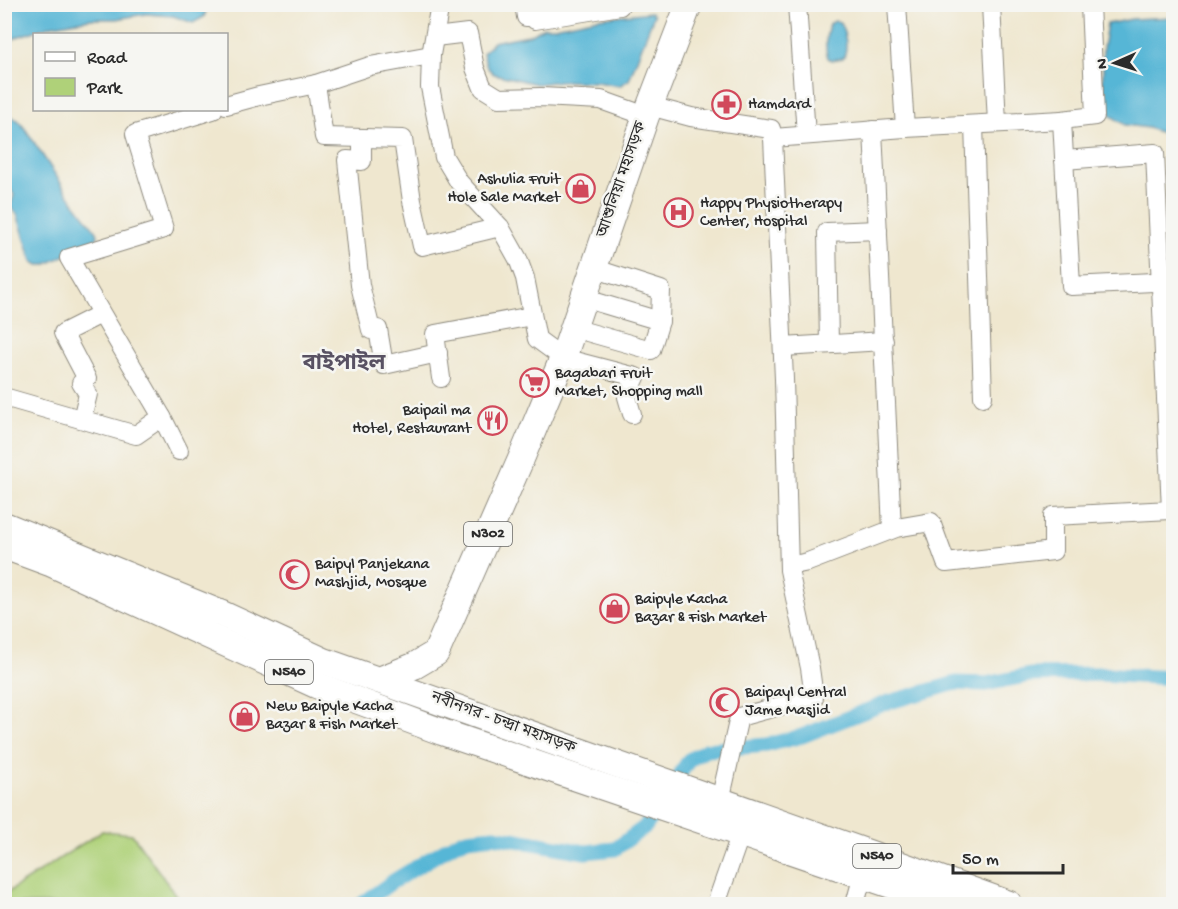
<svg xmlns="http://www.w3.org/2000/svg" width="1178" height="909" viewBox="0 0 1178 909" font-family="'Gochi Hand','Noto Sans Bengali',sans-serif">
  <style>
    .green { fill: #afd179; stroke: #6d7e52; stroke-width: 1.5 }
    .water { fill: #57b6d6; stroke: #417080; stroke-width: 1.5 }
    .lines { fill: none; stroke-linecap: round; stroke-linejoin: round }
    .canal { stroke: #57b6d6; stroke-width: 15 }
    .minor-casing { stroke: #8d897d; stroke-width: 20 }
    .highway-casing { stroke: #8d897d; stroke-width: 28 }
    .minor { stroke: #fff; stroke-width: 18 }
    .highway { stroke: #fff; stroke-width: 26 }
    .labels { text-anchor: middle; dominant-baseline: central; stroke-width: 5; stroke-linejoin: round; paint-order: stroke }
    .shield { fill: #f6f6f2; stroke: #686867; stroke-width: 1.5 }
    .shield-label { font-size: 15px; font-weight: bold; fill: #2b2b2b }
    .poi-label { font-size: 16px; fill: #2b2b2b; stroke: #f6f6f2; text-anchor: start }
    .street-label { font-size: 16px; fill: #2b2b2b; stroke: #f6f6f2 }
    .district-label { font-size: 22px; font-weight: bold; fill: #595263; stroke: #f6f6f2 }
  </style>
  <rect width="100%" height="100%" fill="#f6f6f2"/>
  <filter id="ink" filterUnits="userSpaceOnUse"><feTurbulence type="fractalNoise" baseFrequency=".0167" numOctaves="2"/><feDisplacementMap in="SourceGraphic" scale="12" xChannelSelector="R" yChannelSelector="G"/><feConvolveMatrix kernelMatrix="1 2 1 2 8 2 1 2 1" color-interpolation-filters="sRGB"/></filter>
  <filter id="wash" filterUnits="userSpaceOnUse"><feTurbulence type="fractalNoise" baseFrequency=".008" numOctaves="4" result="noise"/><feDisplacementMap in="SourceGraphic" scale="24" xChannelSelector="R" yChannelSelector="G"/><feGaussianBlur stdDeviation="1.35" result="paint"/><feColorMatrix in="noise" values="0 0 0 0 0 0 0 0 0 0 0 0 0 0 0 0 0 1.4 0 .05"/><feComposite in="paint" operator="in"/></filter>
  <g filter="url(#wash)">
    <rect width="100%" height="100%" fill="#efe7cf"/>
    <path class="green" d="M102 831 132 834 182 904H5V894Z"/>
    <g class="water">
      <path d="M5 4H208V5L204 17 193 23 173 16 146 14 116 19H90L53 25 17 37 5 44Z"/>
      <path d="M651 12 654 15 629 80 619 86 597 82 560 81 537 84 494 74 487 67 483 53 493 42 529 35 544 27H555L598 18Z"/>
      <path d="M1173 17V137L1148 128 1125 125 1110 115 1103 102V48L1107 24 1132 19Z"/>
      <path d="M835 21 840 22C845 32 849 48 843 58L832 60 828 58C824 47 826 35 829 24Z"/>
      <path d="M5 114 18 120 26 130 70 197 97 232 98 236 95 241 45 265H38L32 261 17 214 10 207 14 195 10 188 5 185Z"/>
    </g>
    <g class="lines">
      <path class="canal" d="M362 904 392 882 456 843 467 839 494 836 585 852 615 849 646 826 689 760 706 750 767 745 802 736 886 703 956 683 986 684 1030 675 1098 674 1174 678"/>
    </g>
  </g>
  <g filter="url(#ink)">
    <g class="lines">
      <defs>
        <g id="minor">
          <path d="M440 4 431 55 430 87 444 157 459 182 500 227 518 259 525 278 537 339 563 358 636 377 627 397 632 414"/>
          <path d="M524 4 526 17 534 16 535 20 620 6V4"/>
          <path d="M797 4 806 135"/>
          <path d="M897 4 905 128"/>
          <path d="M991 4 997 123"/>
          <path d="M1090 4 1095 116 1062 120 1071 286 1174 281"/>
          <path d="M435 37 468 33 475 68 483 88 499 98 541 97 601 100 646 116"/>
          <path d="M316 84 324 137 403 139 412 201 422 246 500 227"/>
          <path d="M226 105 259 96 316 84 370 66 431 55"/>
          <path d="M650 106 691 117 771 129 773 138"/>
          <path d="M974 125 983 397"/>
          <path d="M873 130 892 529"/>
          <path d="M362 138V161L347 160 360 285 371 330 378 329 384 365 438 353"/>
          <path d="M593 268 661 290 660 321"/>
          <path d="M573 328 651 350 660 321 583 298"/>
          <path d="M829 344 827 232 878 230"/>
          <path d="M783 347 884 341"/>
          <path d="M441 378 435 334 532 316"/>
          <path d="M4 397 136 435 162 417 69 258 164 229 135 134 213 110"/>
          <path d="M162 417 179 451"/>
          <path d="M82 419 88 394 81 383 87 379 63 333 101 314"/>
          <path d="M789 566 808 562 896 528 931 522 946 563 1053 551V516L1171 510 1155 153 1064 160"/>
          <path d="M720 801 739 717 814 697 810 668 789 570 784 379 773 138 905 128 1062 120"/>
          <path d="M716 904 741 833"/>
          <path d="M855 904 861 882 867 877"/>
        </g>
        <g id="highway">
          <path d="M4 525 222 614 324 661 871 854 1009 904"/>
          <path d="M4 546 50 563 316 685 442 732 947 904"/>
          <path d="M379 680 414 666 436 653 521 459 563 358 646 116 689 4"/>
        </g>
      </defs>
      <use href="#minor" class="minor-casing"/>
      <use href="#highway" class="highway-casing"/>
      <use href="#minor" class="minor"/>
      <use href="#highway" class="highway"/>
    </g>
  </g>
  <defs>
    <symbol id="pharmacy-ring" viewBox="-11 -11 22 22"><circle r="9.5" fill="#f6f6f2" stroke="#d1495b" stroke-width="1.5"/><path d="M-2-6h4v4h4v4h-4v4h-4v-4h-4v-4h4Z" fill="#d1495b"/></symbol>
    <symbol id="shop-ring" viewBox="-11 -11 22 22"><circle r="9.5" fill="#f6f6f2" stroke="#d1495b" stroke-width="1.5"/><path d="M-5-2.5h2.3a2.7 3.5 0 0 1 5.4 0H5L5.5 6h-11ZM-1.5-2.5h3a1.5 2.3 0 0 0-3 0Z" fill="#d1495b"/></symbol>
    <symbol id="hospital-ring" viewBox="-11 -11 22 22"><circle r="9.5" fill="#f6f6f2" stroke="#d1495b" stroke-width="1.5"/><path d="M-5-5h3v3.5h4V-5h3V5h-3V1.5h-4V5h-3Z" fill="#d1495b"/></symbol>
    <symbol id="supermarket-ring" viewBox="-11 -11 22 22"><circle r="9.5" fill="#f6f6f2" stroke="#d1495b" stroke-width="1.5"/><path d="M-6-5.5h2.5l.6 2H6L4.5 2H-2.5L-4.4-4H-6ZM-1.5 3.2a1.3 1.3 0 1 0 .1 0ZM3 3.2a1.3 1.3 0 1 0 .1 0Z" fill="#d1495b"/></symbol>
    <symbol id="restaurant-ring" viewBox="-11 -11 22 22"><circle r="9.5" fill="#f6f6f2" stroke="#d1495b" stroke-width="1.5"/><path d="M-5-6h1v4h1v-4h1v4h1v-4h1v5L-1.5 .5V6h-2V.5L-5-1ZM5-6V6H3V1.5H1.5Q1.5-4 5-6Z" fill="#d1495b"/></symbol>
    <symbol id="mosque-ring" viewBox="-11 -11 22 22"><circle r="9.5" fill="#f6f6f2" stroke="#d1495b" stroke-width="1.5"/><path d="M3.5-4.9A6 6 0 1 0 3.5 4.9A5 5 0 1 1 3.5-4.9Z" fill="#d1495b"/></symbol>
  </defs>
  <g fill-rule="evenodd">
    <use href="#pharmacy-ring" x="710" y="88" width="33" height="33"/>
    <use href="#shop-ring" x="564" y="172" width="33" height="33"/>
    <use href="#hospital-ring" x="662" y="196" width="33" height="33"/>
    <use href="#supermarket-ring" x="518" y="366" width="33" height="33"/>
    <use href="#restaurant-ring" x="476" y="404" width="33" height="33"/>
    <use href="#mosque-ring" x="278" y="558" width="33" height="33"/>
    <use href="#shop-ring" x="598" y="592" width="33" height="33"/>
    <use href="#mosque-ring" x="708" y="686" width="33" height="33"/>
    <use href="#shop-ring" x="228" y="700" width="33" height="33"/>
  </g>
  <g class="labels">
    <g class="shield">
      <rect x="464" y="522" width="48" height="24" rx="4.5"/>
      <rect x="265" y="660" width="48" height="24" rx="4.5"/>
      <rect x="853" y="844" width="48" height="24" rx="4.5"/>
    </g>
    <g class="shield-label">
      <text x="488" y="534">N302</text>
      <text x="289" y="672">N540</text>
      <text x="877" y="856">N540</text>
    </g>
    <g class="poi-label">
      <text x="748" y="105">Hamdard</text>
      <text x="560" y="180" text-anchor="end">Ashulia Fruit<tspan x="560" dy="18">Hole Sale Market</tspan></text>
      <text x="700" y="204">Happy Physiotherapy<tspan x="700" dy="18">Center, Hospital</tspan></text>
      <text x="555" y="374">Bagabari Fruit<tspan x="555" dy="18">Market, Shopping mall</tspan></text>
      <text x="471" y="411" text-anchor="end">Baipail ma<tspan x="471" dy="18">Hotel, Restaurant</tspan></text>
      <text x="315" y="565">Baipyl Panjekana<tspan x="315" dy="18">Mashjid, Mosque</tspan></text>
      <text x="635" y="600">Baipyle Kacha<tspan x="635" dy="18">Bazar &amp; Fish Market</tspan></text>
      <text x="745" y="693">Baipayl Central<tspan x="745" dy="18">Jame Masjid</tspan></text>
      <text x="266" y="707">New Baipyle Kacha<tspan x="266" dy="18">Bazar &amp; Fish Market</tspan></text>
    </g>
    <g class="street-label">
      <text transform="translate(623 180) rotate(-71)">আশুলিয়া মহাসড়ক</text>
      <text transform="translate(503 724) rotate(20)">নবীনগর - চন্দ্রা মহাসড়ক</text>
    </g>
    <g class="district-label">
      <text x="344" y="365">বাইপাইল</text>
    </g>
  </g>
  <rect width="1178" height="909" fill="none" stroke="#f6f6f2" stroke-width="24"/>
  <rect x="33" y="33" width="195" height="78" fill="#f6f6f2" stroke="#a5a5a2" stroke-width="1.5"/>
  <rect x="45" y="52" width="30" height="9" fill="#ffffff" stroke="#a5a5a2" stroke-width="1.5"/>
  <text x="87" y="63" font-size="18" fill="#2b2b2b">Road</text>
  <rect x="45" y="78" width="30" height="18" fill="#afd179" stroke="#a5a5a2" stroke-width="1.5"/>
  <text x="87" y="93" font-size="18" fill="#2b2b2b">Park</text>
  <g transform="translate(1115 63) rotate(267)" stroke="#f6f6f2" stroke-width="4.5" paint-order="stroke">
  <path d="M0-4.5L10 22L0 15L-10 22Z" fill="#2b2b2b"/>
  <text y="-9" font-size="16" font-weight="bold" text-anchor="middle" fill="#2b2b2b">N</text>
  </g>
  <path d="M953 864v9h110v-9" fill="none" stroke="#2b2b2b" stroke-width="3"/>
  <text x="962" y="864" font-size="18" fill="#2b2b2b" stroke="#f6f6f2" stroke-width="4.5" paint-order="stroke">50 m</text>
</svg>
